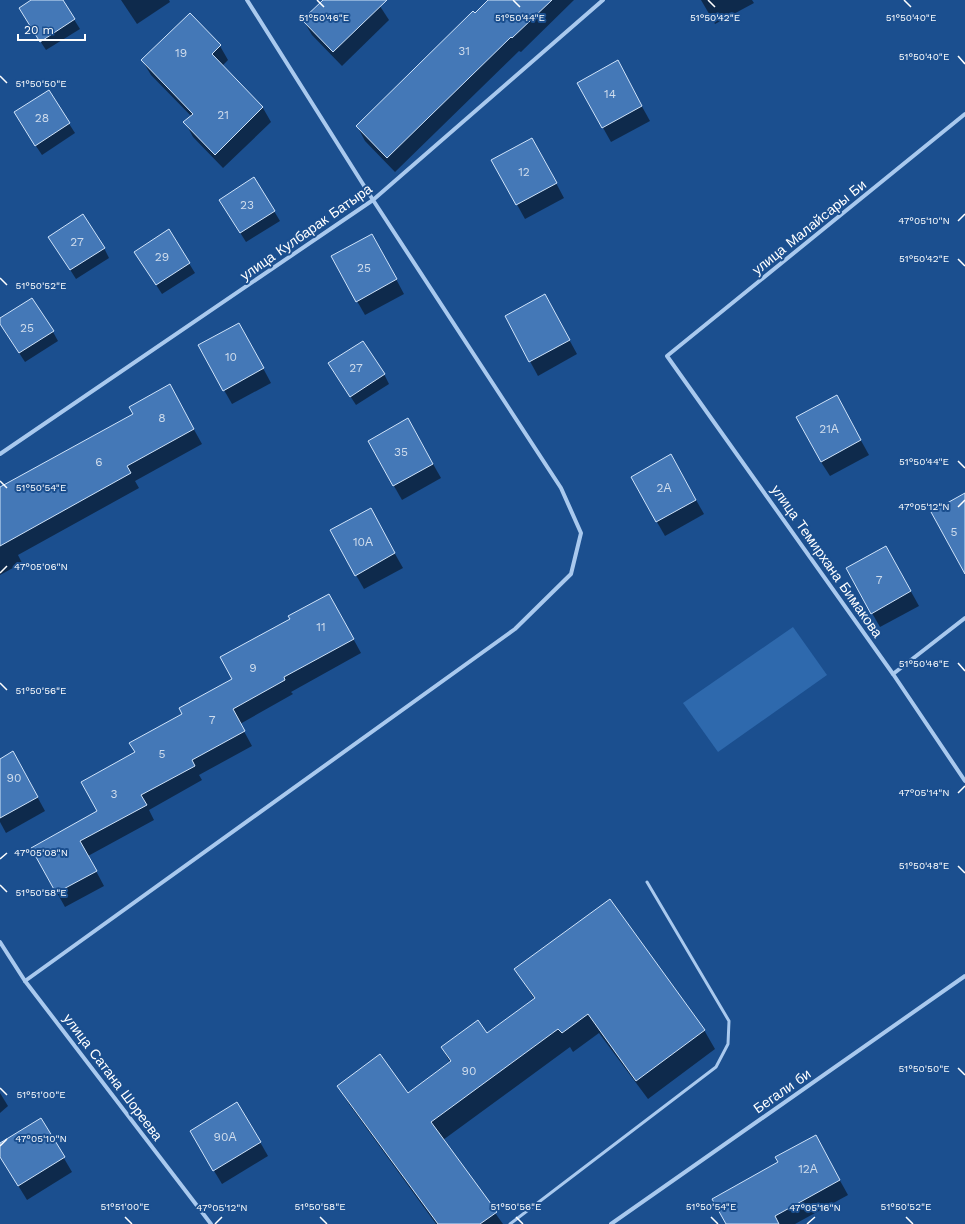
<svg xmlns="http://www.w3.org/2000/svg" width="965" height="1224" viewBox="0 0 965 1224" font-family="'Work Sans',sans-serif">
  <style>
    .green { fill: #2e69ad }
    .shadow { fill: #0007 }
    .building { fill: #4478b7; stroke: #cfe3fa }
    .lines { fill: none; stroke-linecap: round; stroke-linejoin: round }
    .lane { stroke: #a9c9ee; stroke-width: 3 }
    .street { stroke: #a9c9ee; stroke-width: 4 }
    .ticks { fill: none; stroke: #fff; stroke-width: 1.5 }
    .labels { text-anchor: middle; dominant-baseline: central; stroke-width: 4; stroke-linejoin: round; paint-order: stroke }
    .number-label { font-size: 12px; fill: #d0dded }
    .street-label { font-size: 14px; fill: #fff; stroke: #1b4f8f }
    .ticks-label { font-size: 10px; text-anchor: middle; fill: #fff; stroke: #1b4f8f; stroke-width: 4; stroke-linejoin: round; paint-order: stroke }
  </style>
  <rect width="100%" height="100%" fill="#1b4f8f"/>
  <path class="green" d="M793 627 827 675 718 752 683 703Z"/>
  <g class="shadow">
    <path d="M33 0H62L80 29 46 50 25 18Z"/>
    <path d="M121 0H169L170 2 137 24Z"/>
    <path d="M324 0H376L389 20 342 66 312 35 303 20Z"/>
    <path d="M489 0H574L521 52 519 51 395 172 365 141 357 126Z"/>
    <path d="M701 0H752L754 3 715 24Z"/>
    <path d="M220 46 228 60 222 66 263 108 271 122 223 168 193 137 185 122 191 116 151 75 142 60Z"/>
    <path d="M625 76 650 121 611 142 578 83Z"/>
    <path d="M48 91 75 133 42 155 20 122Z"/>
    <path d="M540 153 564 198 525 219 492 160Z"/>
    <path d="M226 210 274 211 280 221 246 242Z"/>
    <path d="M169 231 195 273 162 294 141 262Z"/>
    <path d="M55 246 104 248 109 258 76 279Z"/>
    <path d="M380 249 404 294 365 315 357 301Z"/>
    <path d="M553 310 577 354 538 376 506 317Z"/>
    <path d="M0 320 53 332 58 341 25 362 4 330Z"/>
    <path d="M247 338 271 383 232 404 224 390Z"/>
    <path d="M335 373 384 374 389 384 356 405Z"/>
    <path d="M177 399 202 444 135 481 139 488 18 555 22 563 0 575V498L134 414Z"/>
    <path d="M844 410 869 455 830 476 821 462Z"/>
    <path d="M416 434 441 478 402 500 394 486Z"/>
    <path d="M679 470 704 514 665 536 657 522Z"/>
    <path d="M378 524 403 568 364 589 356 575Z"/>
    <path d="M894 561 919 606 880 627 872 613Z"/>
    <path d="M337 609 361 653 291 692 293 694 240 724 252 746 199 775 202 780 149 810 154 820 88 856 104 886 65 907 32 848 99 812 136 753 183 714Z"/>
    <path d="M0 760 21 767 45 811 6 833 0 822Z"/>
    <path d="M516 970 704 1030 715 1049 648 1099 599 1033 573 1052 570 1047 443 1140 503 1224H436L349 1104 338 1086 408 1094 450 1062 442 1048 487 1035 535 1000Z"/>
    <path d="M0 1093 8 1106 0 1113Z"/>
    <path d="M41 1119 72 1172 27 1200 0 1156V1144Z"/>
    <path d="M260 1142 268 1156 222 1184 199 1146Z"/>
    <path d="M823 1150 848 1195 795 1224H727Z"/>
  </g>
  <g class="building">
    <path d="M31 0H63L75 19 40 42 19 8Z"/>
    <path d="M323 0H387L333 52 302 20Z"/>
    <path d="M488 0H552L512 38 511 37 387 158 356 126 473 11 475 13Z"/>
    <path d="M190 13 221 45 212 54 263 107 215 155 183 122 193 114 141 60Z"/>
    <path d="M618 60 642 106 602 128 577 83Z"/>
    <path d="M49 90 70 123 35 146 14 112Z"/>
    <path d="M532 138 557 183 516 205 491 160Z"/>
    <path d="M254 177 275 211 240 233 219 200Z"/>
    <path d="M83 214 105 248 70 270 48 237Z"/>
    <path d="M169 229 190 263 156 285 134 252Z"/>
    <path d="M372 234 397 279 356 302 331 256Z"/>
    <path d="M545 294 570 340 529 362 505 316Z"/>
    <path d="M32 298 54 331 19 353 0 324V318Z"/>
    <path d="M239 323 264 368 223 391 198 345Z"/>
    <path d="M363 341 385 374 350 397 328 363Z"/>
    <path d="M170 384 194 429 127 466 131 473 0 546V487L133 414 129 407Z"/>
    <path d="M837 395 861 440 821 462 796 417Z"/>
    <path d="M408 418 433 464 393 486 368 441Z"/>
    <path d="M671 454 696 500 656 522 631 477Z"/>
    <path d="M965 493V574L931 512Z"/>
    <path d="M371 508 395 553 355 576 330 530Z"/>
    <path d="M886 546 911 591 871 614 846 568Z"/>
    <path d="M329 594 354 639 284 677 285 680 233 709 245 731 192 760 195 766 141 795 147 805 80 841 97 871 56 893 31 848 97 811 81 782 135 752 129 743 182 714 179 708 232 679 220 657 290 619 288 616Z"/>
    <path d="M13 751 38 797 0 818V759Z"/>
    <path d="M610 899 705 1030 636 1081 588 1014 562 1033 558 1029 431 1122 497 1212 480 1224H438L337 1086 380 1054 408 1093 451 1061 441 1047 478 1020 487 1033 535 998 514 969Z"/>
    <path d="M237 1102 261 1142 213 1171 190 1131Z"/>
    <path d="M41 1118 65 1157 18 1186 0 1157V1143Z"/>
    <path d="M816 1135 840 1180 775 1216 779 1224H726L712 1199 778 1162 775 1157Z"/>
  </g>
  <g class="lines">
    <path class="lane" d="M510 1224 716 1067 728 1044 729 1021 647 882"/>
    <g class="street">
      <path d="M965 114 667 356 893 674 965 781"/>
      <path d="M0 454 373 200 603 0"/>
      <path d="M893 674 965 618"/>
      <path d="M0 942 25 981 211 1224"/>
      <path d="M25 981 515 629 571 574 581 533 561 488 373 200 247 0"/>
      <path d="M611 1224 965 976"/>
    </g>
  </g>
  <path class="ticks" d="M317 0 324 7M513 0 520 7M708 0 715 7M904 0 911 7M958 56 965 64M0 76 7 83M958 221 965 214M958 259 965 266M0 278 7 285M958 461 965 468M0 481 7 488M958 507 965 500M0 573 7 566M958 663 965 671M0 683 7 690M958 793 965 786M0 859 7 853M958 866 965 873M0 885 7 892M958 1068 965 1075M0 1088 7 1095M0 1146 7 1139M125 1217 132 1224M320 1217 327 1224M516 1217 523 1224M711 1217 718 1224M906 1217 913 1224M215 1224 222 1217M807 1224 815 1217"/>
  <g class="labels">
    <g class="number-label">
      <text x="464" y="51">31</text>
      <text x="181" y="53">19</text>
      <text x="610" y="94">14</text>
      <text x="223" y="115">21</text>
      <text x="42" y="118">28</text>
      <text x="524" y="172">12</text>
      <text x="247" y="205">23</text>
      <text x="77" y="242">27</text>
      <text x="162" y="257">29</text>
      <text x="364" y="268">25</text>
      <text x="27" y="328">25</text>
      <text x="231" y="357">10</text>
      <text x="356" y="368">27</text>
      <text x="162" y="418">8</text>
      <text x="829" y="429">21А</text>
      <text x="401" y="452">35</text>
      <text x="99" y="462">6</text>
      <text x="664" y="488">2А</text>
      <text x="954" y="532">5</text>
      <text x="363" y="542">10А</text>
      <text x="879" y="580">7</text>
      <text x="321" y="627">11</text>
      <text x="253" y="668">9</text>
      <text x="212" y="720">7</text>
      <text x="162" y="754">5</text>
      <text x="14" y="778">90</text>
      <text x="114" y="794">3</text>
      <text x="469" y="1071">90</text>
      <text x="225" y="1137">90А</text>
      <text x="808" y="1169">12А</text>
    </g>
    <g class="street-label">
      <text transform="translate(809 227) rotate(-39)">улица Малайcары Би</text>
      <text transform="translate(306 232) rotate(-35)">улица Кулбарак Батыра</text>
      <text transform="translate(827 561) rotate(55)">улица Темирхана Бимакова</text>
      <text transform="translate(113 1077) rotate(53)">улица Сатана Шореева</text>
      <text transform="translate(782 1091) rotate(-35)">Бегали би</text>
    </g>
  </g>
  <g class="ticks-label">
    <text x="324" y="21">51°50'46"E</text>
    <text x="520" y="21">51°50'44"E</text>
    <text x="715" y="21">51°50'42"E</text>
    <text x="911" y="21">51°50'40"E</text>
    <text x="924" y="60">51°50'40"E</text>
    <text x="41" y="87">51°50'50"E</text>
    <text x="924" y="224">47°05'10"N</text>
    <text x="924" y="262">51°50'42"E</text>
    <text x="41" y="289">51°50'52"E</text>
    <text x="924" y="465">51°50'44"E</text>
    <text x="41" y="491">51°50'54"E</text>
    <text x="924" y="510">47°05'12"N</text>
    <text x="41" y="570">47°05'06"N</text>
    <text x="924" y="667">51°50'46"E</text>
    <text x="41" y="694">51°50'56"E</text>
    <text x="924" y="796">47°05'14"N</text>
    <text x="41" y="856">47°05'08"N</text>
    <text x="924" y="869">51°50'48"E</text>
    <text x="41" y="896">51°50'58"E</text>
    <text x="924" y="1072">51°50'50"E</text>
    <text x="41" y="1098">51°51'00"E</text>
    <text x="41" y="1142">47°05'10"N</text>
    <text x="125" y="1210">51°51'00"E</text>
    <text x="320" y="1210">51°50'58"E</text>
    <text x="516" y="1210">51°50'56"E</text>
    <text x="711" y="1210">51°50'54"E</text>
    <text x="906" y="1210">51°50'52"E</text>
    <text x="222" y="1211">47°05'12"N</text>
    <text x="815" y="1211">47°05'16"N</text>
  </g>
  <path d="M18 34v6h67v-6" fill="none" stroke="#ffffff" stroke-width="2"/>
  <text x="24" y="34" font-size="12" fill="#ffffff" stroke="#1b4f8f" stroke-width="3" paint-order="stroke">20 m</text>
</svg>
